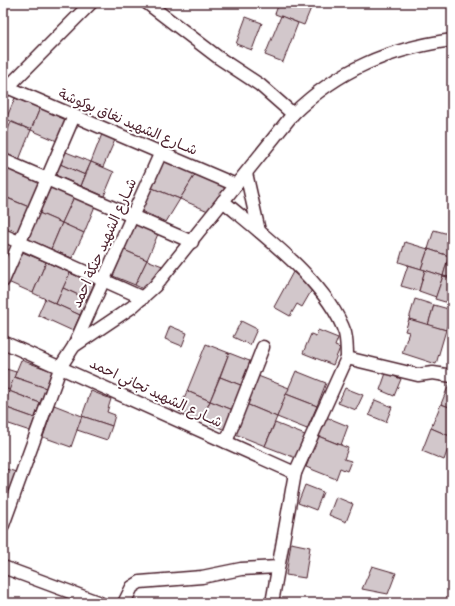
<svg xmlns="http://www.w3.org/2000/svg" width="455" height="606" viewBox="0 0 455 606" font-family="Pangolin,'Playpen Sans Arabic',sans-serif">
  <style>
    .building { fill: #d2c7cb; stroke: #4a1f2b }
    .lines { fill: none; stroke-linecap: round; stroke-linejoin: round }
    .street-casing { stroke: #4a1f2b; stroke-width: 15 }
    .street { stroke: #fff; stroke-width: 12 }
    .labels { text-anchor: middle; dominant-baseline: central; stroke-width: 4; stroke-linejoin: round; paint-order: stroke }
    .street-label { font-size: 14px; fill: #4a1f2b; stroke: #fff }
  </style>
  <rect width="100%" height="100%" fill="#fff"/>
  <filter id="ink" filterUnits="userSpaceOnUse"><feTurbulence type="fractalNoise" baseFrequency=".025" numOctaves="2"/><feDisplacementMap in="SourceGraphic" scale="8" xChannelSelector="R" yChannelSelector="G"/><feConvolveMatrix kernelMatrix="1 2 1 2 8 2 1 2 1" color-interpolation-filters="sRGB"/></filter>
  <g filter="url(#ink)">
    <g class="building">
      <path d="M279 3H313L304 25 275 14Z"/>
      <path d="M281 16 298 23 283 62 265 55Z"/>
      <path d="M246 17 262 23 252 50 236 44Z"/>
      <path d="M15 98 40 108 31 130 6 119Z"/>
      <path d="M40 108 66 119 57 141 31 130Z"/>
      <path d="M11 122 31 130 19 160 3 153V141Z"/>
      <path d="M102 134 115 140 103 167 91 162Z"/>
      <path d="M66 152 91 162 85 175 60 164Z"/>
      <path d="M164 160 196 173 180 199 152 188Z"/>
      <path d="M91 162 114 172 104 196 81 186Z"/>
      <path d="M60 164 85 175 81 186 55 175Z"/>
      <path d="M3 166 40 182 29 207 3 196Z"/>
      <path d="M196 173 226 186 208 211 180 199Z"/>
      <path d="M51 187 74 197 62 223 39 213Z"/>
      <path d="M152 188 180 199 166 222 141 211Z"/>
      <path d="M74 197 95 206 84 233 62 223Z"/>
      <path d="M7 198 29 207 18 232 3 226V206Z"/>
      <path d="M39 213 62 223 51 249 28 239Z"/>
      <path d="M62 223 84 233 72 258 51 249Z"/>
      <path d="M136 224 158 234 147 260 124 250Z"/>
      <path d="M434 230 452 235V247L449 256 428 249Z"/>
      <path d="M405 242 428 249 421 269 399 262Z"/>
      <path d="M428 249 449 256 443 276 421 269Z"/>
      <path d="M124 250 147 260 135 285 113 276Z"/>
      <path d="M22 252 46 262 33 293 8 282Z"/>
      <path d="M147 260 165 267 143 289 135 285Z"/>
      <path d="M46 262 70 273 56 304 33 293Z"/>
      <path d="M447 262 452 264V278L443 276Z"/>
      <path d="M408 265 425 270 419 291 401 286Z"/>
      <path d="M425 270 443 276 436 297 419 291Z"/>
      <path d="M293 272 313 288 302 307 297 304 290 316 274 307Z"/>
      <path d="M70 273 94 284 87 299 63 288Z"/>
      <path d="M443 276 452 278V304L435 299Z"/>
      <path d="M63 288 87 299 80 315 56 304Z"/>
      <path d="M45 299 80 315 73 331 38 315Z"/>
      <path d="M415 299 434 305 428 325 409 319Z"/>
      <path d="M434 305 452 310 446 330 428 325Z"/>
      <path d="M409 319 446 330 436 364 402 353 409 332 405 331Z"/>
      <path d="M241 321 257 329 250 345 233 337Z"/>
      <path d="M170 326 187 333 182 346 165 339Z"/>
      <path d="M318 330 338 338 335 346 340 348 333 365 303 353 311 334 316 336Z"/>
      <path d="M206 344 229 353 210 401 187 391Z"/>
      <path d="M229 353 252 362 243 386 220 377Z"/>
      <path d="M21 360 52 371 46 388 14 377Z"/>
      <path d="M3 368 16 372 10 390 3 388Z"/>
      <path d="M296 371 326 383 317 406 286 394Z"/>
      <path d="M386 373 401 379 394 396 380 390Z"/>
      <path d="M258 376 289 388 277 417 246 404Z"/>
      <path d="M14 377 46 388 40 403 9 391Z"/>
      <path d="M220 377 243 386 233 410 210 401Z"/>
      <path d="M450 382 452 383V408L441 404Z"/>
      <path d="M345 388 363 395 356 410 338 403Z"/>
      <path d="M9 391 40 403 35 418 4 407Z"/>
      <path d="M91 391 111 399 107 412 115 415 112 426 82 416Z"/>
      <path d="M187 391 210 401 202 420 179 411Z"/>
      <path d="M286 394 317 406 307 429 277 417Z"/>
      <path d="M375 400 392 407 386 422 369 415Z"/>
      <path d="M210 401 233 410 225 430 202 420Z"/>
      <path d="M246 404 277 417 265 446 235 434Z"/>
      <path d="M441 404 452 408V437L431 428Z"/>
      <path d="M54 405 82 416 71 447 43 437Z"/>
      <path d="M4 407 35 418 30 431 3 422Z"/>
      <path d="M82 416 112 426 107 440 77 430Z"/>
      <path d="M326 417 348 426 341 445 318 436Z"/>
      <path d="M275 423 305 435 296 458 265 446Z"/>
      <path d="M431 428 452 437 444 460 422 451Z"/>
      <path d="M318 436 348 448 344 459 351 461 347 471 340 468 336 479 306 467Z"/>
      <path d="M3 468 16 472 3 508Z"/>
      <path d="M305 485 323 492 316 510 298 503Z"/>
      <path d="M336 497 353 504 346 522 329 515Z"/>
      <path d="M291 543 310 547 305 578 286 575Z"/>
      <path d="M372 566 396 573 388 594 362 589Z"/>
    </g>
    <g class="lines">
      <defs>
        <g id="street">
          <path d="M147 3 219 58 260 85 293 114"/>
          <path d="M7 87 236 185"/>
          <path d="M3 92 91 3"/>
          <path d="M3 160 192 242"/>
          <path d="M246 173 259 231"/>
          <path d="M223 201C263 235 328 283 345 333 347 341 347 350 347 358L295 473 272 603"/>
          <path d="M3 235 143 298"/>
          <path d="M3 281 74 116"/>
          <path d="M3 342 295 473"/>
          <path d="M74 346 161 152"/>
          <path d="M347 358 418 375 433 373 452 376"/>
          <path d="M226 442 263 347"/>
          <path d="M3 525 61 366 74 346 132 307 155 286 293 114C339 69 389 49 452 40"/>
          <path d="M3 567 100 603"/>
          <path d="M124 603 132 587 140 582 202 577 241 569 278 567"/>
        </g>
      </defs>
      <use href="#street" class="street-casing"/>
      <use href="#street" class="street"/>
    </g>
  </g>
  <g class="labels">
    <g class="street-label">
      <text transform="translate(128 122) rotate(23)">شــارع الشهيد نغاق بوكوشة</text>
      <text transform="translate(104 243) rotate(-66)">شــارع الشهيد حنكة احمد</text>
      <text transform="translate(156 393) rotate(25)">شــارع الشهيد تجاني احمد</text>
    </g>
  </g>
  <rect width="455" height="606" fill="none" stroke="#fff" stroke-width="16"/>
  <rect x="8" y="8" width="439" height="590" fill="none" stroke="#4a1f2b" stroke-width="1.5" filter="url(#ink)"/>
</svg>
